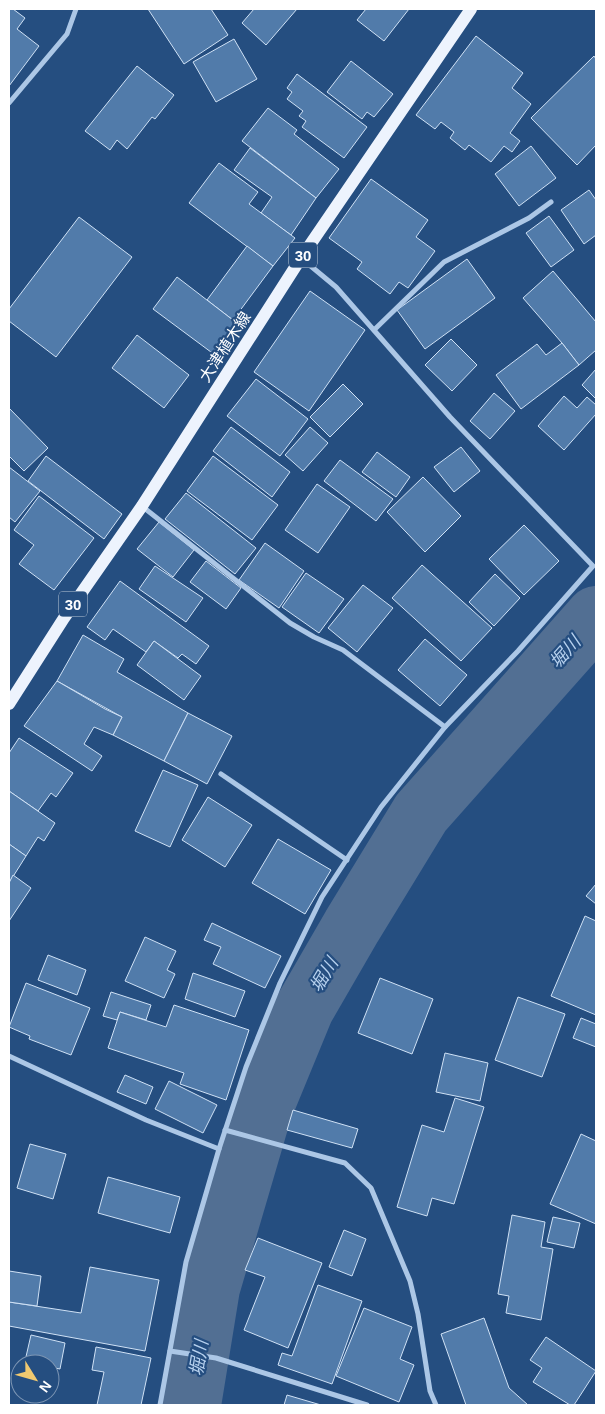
<svg xmlns="http://www.w3.org/2000/svg" width="605" height="1414" viewBox="0 0 605 1414" font-family="Helvetica,'Noto Sans JP',sans-serif">
  <style>
    .lines { fill: none; stroke-linecap: round; stroke-linejoin: round }
    .river { stroke: #526f93; stroke-width: 60 }
    .building { fill: #517baa; stroke: #cfe1f5 }
    .minor { stroke: #acc7e6; stroke-width: 5 }
    .primary { stroke: #edf3fd; stroke-width: 12 }
    .labels { text-anchor: middle; dominant-baseline: central; stroke-width: 4.5; stroke-linejoin: round; paint-order: stroke }
    .shield { fill: #254e80; stroke: #becad9; stroke-width: 1 }
    .shield-label { font-size: 15px; font-weight: bold; fill: #fff }
    .street-label { font-size: 16px; fill: #fff; stroke: #254e80 }
    .water-label { font-size: 18px; font-style: italic; fill: #b7d1ee; stroke: #254e80 }
  </style>
  <rect width="100%" height="100%" fill="#254e80"/>
  <g class="lines">
    <path class="river" d="M191 1405 210 1288 262 1111 304 1009 352 926 421 813 596 616"/>
  </g>
  <g class="building">
    <path d="M9 9H13L25 18 17 29 39 46 9 86Z"/>
    <path d="M148 9H211L228 35 184 64Z"/>
    <path d="M254 9H297L266 45 242 23Z"/>
    <path d="M366 9H409L384 41 357 20Z"/>
    <path d="M476 36 523 73 512 88 531 104 510 133 520 141 512 152 504 146 491 162 469 145 465 150 450 138 454 132 441 122 435 129 416 115Z"/>
    <path d="M234 39 257 79 216 102 193 62Z"/>
    <path d="M594 56 596 59V145L577 165 531 118Z"/>
    <path d="M351 61 393 94 374 117 367 112 362 119 327 92Z"/>
    <path d="M137 66 174 95 155 119 152 117 127 149 117 140 110 150 85 131Z"/>
    <path d="M297 74 367 127 344 158 302 127 306 121 299 116 303 111 287 99 292 92 287 88Z"/>
    <path d="M268 108 297 130 294 134 339 169 316 198 242 141Z"/>
    <path d="M531 146 556 178 519 206 495 174Z"/>
    <path d="M250 148 316 198 291 235 261 213 272 197 234 170Z"/>
    <path d="M219 163 258 192 249 204 295 238 273 266 189 203Z"/>
    <path d="M371 179 428 220 416 237 435 251 408 288 399 282 390 294 357 269 362 262 329 238Z"/>
    <path d="M589 190 596 200V235L584 244 561 210Z"/>
    <path d="M549 216 574 250 551 267 526 233Z"/>
    <path d="M79 217 132 257 56 357 9 321V309Z"/>
    <path d="M247 246 273 266 233 320 207 300Z"/>
    <path d="M467 259 495 298 425 349 397 310Z"/>
    <path d="M553 271 596 322V350L579 365 562 343 523 298Z"/>
    <path d="M177 277 242 327 219 358 153 309Z"/>
    <path d="M310 291 365 330 309 411 254 372Z"/>
    <path d="M137 335 189 375 164 408 112 368Z"/>
    <path d="M451 339 477 365 452 391 425 365Z"/>
    <path d="M562 343 579 365 521 409 496 375 537 344 546 355Z"/>
    <path d="M596 369V399L582 385Z"/>
    <path d="M256 379 308 419 280 456 227 416Z"/>
    <path d="M343 384 363 404 330 437 310 417Z"/>
    <path d="M494 393 515 411 490 439 470 421Z"/>
    <path d="M564 396 577 408 587 397 596 405V414L564 450 538 426Z"/>
    <path d="M9 408 48 448 24 471 9 456Z"/>
    <path d="M231 427 290 472 272 497 213 451Z"/>
    <path d="M310 427 328 443 303 471 285 455Z"/>
    <path d="M461 447 480 471 454 492 434 467Z"/>
    <path d="M377 452 410 477 396 497 362 472Z"/>
    <path d="M46 456 122 514 104 539 28 481Z"/>
    <path d="M213 456 278 505 252 540 187 491Z"/>
    <path d="M340 460 393 499 376 521 324 481Z"/>
    <path d="M9 467 40 491 15 522 9 517Z"/>
    <path d="M423 477 461 516 425 552 387 512Z"/>
    <path d="M317 484 350 507 318 553 285 530Z"/>
    <path d="M186 493 256 548 235 574 165 519Z"/>
    <path d="M39 496 94 538 54 590 19 564 34 545 14 530Z"/>
    <path d="M159 522 194 550 173 577 137 549Z"/>
    <path d="M524 525 559 561 524 595 489 559Z"/>
    <path d="M265 543 304 571 279 608 239 580Z"/>
    <path d="M206 561 241 588 226 609 190 582Z"/>
    <path d="M422 565 492 628 461 661 392 598Z"/>
    <path d="M155 566 203 598 186 622 139 589Z"/>
    <path d="M306 573 344 599 319 633 282 607Z"/>
    <path d="M495 574 520 598 494 626 469 602Z"/>
    <path d="M120 581 209 646 196 664 182 654 178 658 154 641 146 652 113 629 105 640 87 627Z"/>
    <path d="M363 585 393 608 357 652 328 628Z"/>
    <path d="M83 635 124 659 117 672 188 713 164 761 113 735 122 717 57 681Z"/>
    <path d="M425 639 467 675 440 706 398 670Z"/>
    <path d="M154 641 201 676 184 700 137 665Z"/>
    <path d="M57 681 105 709 122 717 113 735 94 727 84 744 102 756 92 771 24 726Z"/>
    <path d="M188 713 232 736 207 784 164 761Z"/>
    <path d="M19 738 73 773 56 797 51 793 38 811 9 791V753Z"/>
    <path d="M163 770 198 785 170 847 135 831Z"/>
    <path d="M9 791 55 823 44 841 38 837 26 856 9 844Z"/>
    <path d="M208 797 252 825 225 867 182 840Z"/>
    <path d="M278 839 331 870 305 914 252 883Z"/>
    <path d="M9 844 26 856 9 883Z"/>
    <path d="M13 875 31 888 9 921V883Z"/>
    <path d="M596 884V904L586 896Z"/>
    <path d="M585 916 596 921V1015L551 996Z"/>
    <path d="M212 923 281 956 265 988 213 964 221 947 204 940Z"/>
    <path d="M145 937 176 951 167 970 175 974 164 998 125 981Z"/>
    <path d="M48 955 86 970 77 995 38 980Z"/>
    <path d="M193 973 245 991 235 1017 185 999Z"/>
    <path d="M380 978 433 999 412 1054 358 1033Z"/>
    <path d="M26 983 90 1008 71 1055 29 1039 30 1036 9 1027Z"/>
    <path d="M111 992 151 1005 146 1020 120 1012 117 1020 103 1016Z"/>
    <path d="M518 997 565 1014 542 1077 495 1060Z"/>
    <path d="M174 1005 249 1030 226 1100 180 1084 184 1073 108 1048 120 1012 166 1027Z"/>
    <path d="M581 1018 596 1024V1047L573 1038Z"/>
    <path d="M445 1053 488 1063 480 1101 436 1092Z"/>
    <path d="M125 1075 153 1087 146 1104 117 1092Z"/>
    <path d="M169 1081 217 1105 203 1133 155 1109Z"/>
    <path d="M455 1098 484 1107 454 1204 432 1198 427 1216 397 1207 422 1125 444 1132Z"/>
    <path d="M293 1110 358 1129 352 1148 287 1130Z"/>
    <path d="M581 1134 596 1141V1224L550 1204Z"/>
    <path d="M30 1144 66 1154 53 1199 17 1188Z"/>
    <path d="M108 1177 180 1197 170 1233 98 1213Z"/>
    <path d="M512 1215 545 1222 541 1247 553 1249 541 1320 506 1313 509 1296 498 1294Z"/>
    <path d="M553 1217 580 1223 574 1248 547 1242Z"/>
    <path d="M344 1230 366 1239 352 1276 329 1267Z"/>
    <path d="M258 1238 322 1263 288 1348 244 1330 265 1277 245 1270Z"/>
    <path d="M90 1267 159 1280 145 1351 9 1326V1302L81 1313Z"/>
    <path d="M9 1271 41 1276 37 1306 9 1302Z"/>
    <path d="M318 1285 362 1301 332 1384 278 1365 282 1353 292 1356Z"/>
    <path d="M364 1308 412 1327 400 1359 414 1365 399 1402 336 1376Z"/>
    <path d="M484 1318 509 1388 528 1405H466L441 1334Z"/>
    <path d="M31 1335 65 1343 60 1369 50 1367V1364H38L25 1361Z"/>
    <path d="M546 1337 596 1371 574 1405H570L533 1382 542 1368 530 1360Z"/>
    <path d="M96 1347 151 1358 141 1405H97L104 1372 92 1370Z"/>
    <path d="M287 1395 321 1405H284Z"/>
  </g>
  <g class="lines">
    <g class="minor">
      <path d="M9 103 67 34 76 9"/>
      <path d="M374 330 444 262 529 218 551 202"/>
      <path d="M143 507 290 623 314 637 343 650 445 727"/>
      <path d="M221 774 347 860"/>
      <path d="M9 1056 146 1120 219 1149"/>
      <path d="M225 1130 345 1163 371 1188 410 1281 418 1314 430 1391 436 1405"/>
      <path d="M170 1351 216 1358 367 1405"/>
      <path d="M160 1405 186 1262 219 1149 246 1067 280 983 322 897 381 807 445 727 518 651 593 566 450 417 336 287 301 258"/>
    </g>
    <path class="primary" d="M9 704 64 618 142 506 301 258 471 9"/>
  </g>
  <g class="labels">
    <g class="shield">
      <rect x="289" y="242.5" width="28" height="25" rx="4"/>
      <rect x="59" y="591.5" width="28" height="25" rx="4"/>
    </g>
    <g class="shield-label">
      <text x="303" y="255">30</text>
      <text x="73" y="604">30</text>
    </g>
    <g class="street-label">
      <text transform="translate(225 347) rotate(-57)">大津植木線</text>
    </g>
    <g class="water-label">
      <text transform="translate(565 652) rotate(-48)">堀川</text>
      <text transform="translate(324 975) rotate(-59)">堀川</text>
      <text transform="translate(199 1358) rotate(-81)">堀川</text>
    </g>
  </g>
  <rect width="605" height="1414" fill="none" stroke="#ffffff" stroke-width="20"/>
  <g transform="translate(35 1379) rotate(127)"><circle r="24" fill="#254e80" stroke="#7c95b3"/>
  <path d="M0-4L9 19L0 12L-9 19Z" fill="#f0c970"/>
  <text y="-8" font-size="14" font-weight="bold" text-anchor="middle" fill="#ffffff">N</text>
  </g>
</svg>
